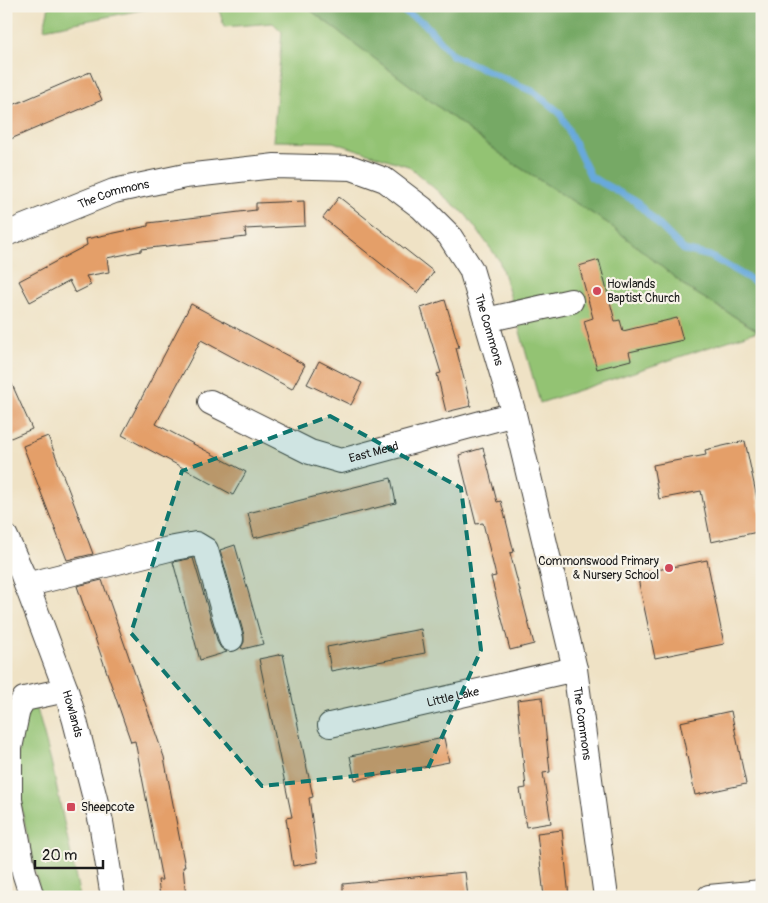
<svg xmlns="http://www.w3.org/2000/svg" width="768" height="903" viewBox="0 0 768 903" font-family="Pangolin,sans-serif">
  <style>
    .green { fill: #93c373; stroke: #587048 }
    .forest { fill: #76a965; stroke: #496240 }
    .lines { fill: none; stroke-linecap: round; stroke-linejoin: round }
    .stream { stroke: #67a9db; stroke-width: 7 }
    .building { fill: #e49f69 }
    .minor-casing { stroke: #3c3a35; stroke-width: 26 }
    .minor { stroke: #fff; stroke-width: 24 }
    .marked { fill: #0f766e; fill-opacity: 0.2; stroke: #0f766e; stroke-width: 4; stroke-dasharray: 10 6; stroke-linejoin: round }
    .poi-dot { fill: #d1495b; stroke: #f7f3e8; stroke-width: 2 }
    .labels { text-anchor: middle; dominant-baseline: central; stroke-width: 4.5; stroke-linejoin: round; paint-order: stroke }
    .street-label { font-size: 12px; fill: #1c1c1c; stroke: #f7f3e8 }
    .poi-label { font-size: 12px; fill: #1c1c1c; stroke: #f7f3e8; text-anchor: start }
  </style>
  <rect width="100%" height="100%" fill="#f7f3e8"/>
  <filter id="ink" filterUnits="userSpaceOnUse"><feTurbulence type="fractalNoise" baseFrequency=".02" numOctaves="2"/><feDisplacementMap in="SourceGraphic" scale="10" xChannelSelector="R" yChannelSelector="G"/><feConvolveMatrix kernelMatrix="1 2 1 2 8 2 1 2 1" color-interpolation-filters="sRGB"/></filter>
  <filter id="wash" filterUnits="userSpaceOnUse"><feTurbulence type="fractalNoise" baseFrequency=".0096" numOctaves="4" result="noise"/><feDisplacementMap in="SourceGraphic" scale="20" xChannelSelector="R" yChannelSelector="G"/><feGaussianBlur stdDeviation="1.12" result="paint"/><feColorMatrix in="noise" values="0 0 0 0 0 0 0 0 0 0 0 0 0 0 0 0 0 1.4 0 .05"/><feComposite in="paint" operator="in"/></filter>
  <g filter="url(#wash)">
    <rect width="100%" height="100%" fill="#efe2c5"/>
    <g class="green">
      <path d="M49 6H162L44 29Z"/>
      <path d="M218 6H305L514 164 609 224 689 289 758 331 540 403 507 285 499 260 466 215 408 166 333 142 273 141 282 32 273 23 224 27Z"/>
      <path d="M36 705 51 761 80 897H41L19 798 18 750 28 711Z"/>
    </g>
    <path class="forest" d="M305 6H762V333L689 289 609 224 514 164Z"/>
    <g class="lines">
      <path class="stream" d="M394 6 424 23 452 55 534 92 560 113 591 177 635 201 684 250 710 256 762 286"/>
    </g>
    <g id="blocks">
      <g class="building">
        <path d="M90 72 102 100 6 141V108Z"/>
        <path d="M339 197 434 272 418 293 323 218Z"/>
        <path d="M304 201 305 226 245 229 246 237 141 249V251L107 258 109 272 86 276 91 285 75 293 69 281 30 302 19 281 87 245 86 239 148 226V223L256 210V203Z"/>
        <path d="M599 260 615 321 620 320 623 331 677 318 683 340 629 352 631 360 597 369 584 321 593 318 579 266Z"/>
        <path d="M445 300 459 347 456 348 471 406 446 412 437 374 441 373 421 308Z"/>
        <path d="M191 304 305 365 292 389 201 340 156 424 246 472 233 495 122 435Z"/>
        <path d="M319 361 362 383 351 405 307 384Z"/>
        <path d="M6 371 32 429 6 440Z"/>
        <path d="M48 436 89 543 93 554 67 560 23 446Z"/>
        <path d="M745 441 762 522V531L711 542 701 491 659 499 653 465 706 455 705 450Z"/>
        <path d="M483 448 497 502 501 501 514 552 510 553 534 644 510 650 491 577 496 576 483 523 476 524 459 455Z"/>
        <path d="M391 478 396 503 254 538 248 513Z"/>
        <path d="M235 545 263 644 243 649 241 648 244 642V635L220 550Z"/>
        <path d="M193 558 218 643 221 648 227 652 200 660 173 562Z"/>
        <path d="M707 560 724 644 655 658 637 574Z"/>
        <path d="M102 580 164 757 185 867H183L186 897H160L158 880H162L135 741 131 742 77 586Z"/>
        <path d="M421 629 425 653 331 671 327 647Z"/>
        <path d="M283 654 313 797 309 798 318 862 293 866 286 818 292 817 259 659Z"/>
        <path d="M542 697 550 772 543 773 551 823 526 827 520 789 526 788 517 700Z"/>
        <path d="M731 711 746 784 695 795 680 722Z"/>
        <path d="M444 738 449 762 355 780 350 756Z"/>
        <path d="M562 830 569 897H544L537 833Z"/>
        <path d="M465 872 468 897H343V884Z"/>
      </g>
    </g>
  </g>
  <g filter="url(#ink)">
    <use href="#blocks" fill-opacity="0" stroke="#3c3a35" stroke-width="1"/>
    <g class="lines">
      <defs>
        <g id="minor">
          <path id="s1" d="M6 234 114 191 185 176 275 166 352 168 385 180 422 208 449 235 471 269 514 414 575 669 606 897"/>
          <path d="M486 320 571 301"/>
          <path id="s2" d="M210 402 310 452 341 461 514 414"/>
          <path id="s3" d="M6 537 22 573 66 690 75 721 101 822 113 897"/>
          <path d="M26 585 169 549 196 544 206 550 231 639"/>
          <path id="s4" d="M330 725 575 669"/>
          <path d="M32 897 24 872 10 800V748L18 709 24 699 66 690"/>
          <path d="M709 897 762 892"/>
        </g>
      </defs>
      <use href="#minor" class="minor-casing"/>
      <use href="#minor" class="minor"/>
    </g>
  </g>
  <path class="marked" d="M330 416 461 488 481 650 428 768 262 786 131 633 182 471Z"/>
  <g class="poi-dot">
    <circle cx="597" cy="291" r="5"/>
    <circle cx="669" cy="568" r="5"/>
    <rect x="66" y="802" width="10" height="10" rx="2.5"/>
  </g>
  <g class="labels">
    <g class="street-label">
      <text stroke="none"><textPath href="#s1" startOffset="115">The Commons</textPath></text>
      <text stroke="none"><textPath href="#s1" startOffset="580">The Commons</textPath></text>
      <text stroke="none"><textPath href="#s2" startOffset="178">East Mead</textPath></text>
      <text stroke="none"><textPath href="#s4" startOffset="126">Little Lake</textPath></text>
      <text stroke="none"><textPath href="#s3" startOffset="189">Howlands</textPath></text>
      <text stroke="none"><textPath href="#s1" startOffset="985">The Commons</textPath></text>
    </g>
    <g class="poi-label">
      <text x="607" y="284">Howlands<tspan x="607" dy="14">Baptist Church</tspan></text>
      <text x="659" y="561" text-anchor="end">Commonswood Primary<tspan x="659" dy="14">&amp; Nursery School</tspan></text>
      <text x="81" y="807">Sheepcote</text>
    </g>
  </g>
  <rect width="768" height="903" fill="none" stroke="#f7f3e8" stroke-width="25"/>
  <path d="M35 860v8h68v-8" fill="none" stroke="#1c1c1c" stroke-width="2.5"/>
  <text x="42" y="860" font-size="15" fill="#1c1c1c" stroke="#f7f3e8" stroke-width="4" paint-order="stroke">20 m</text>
</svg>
